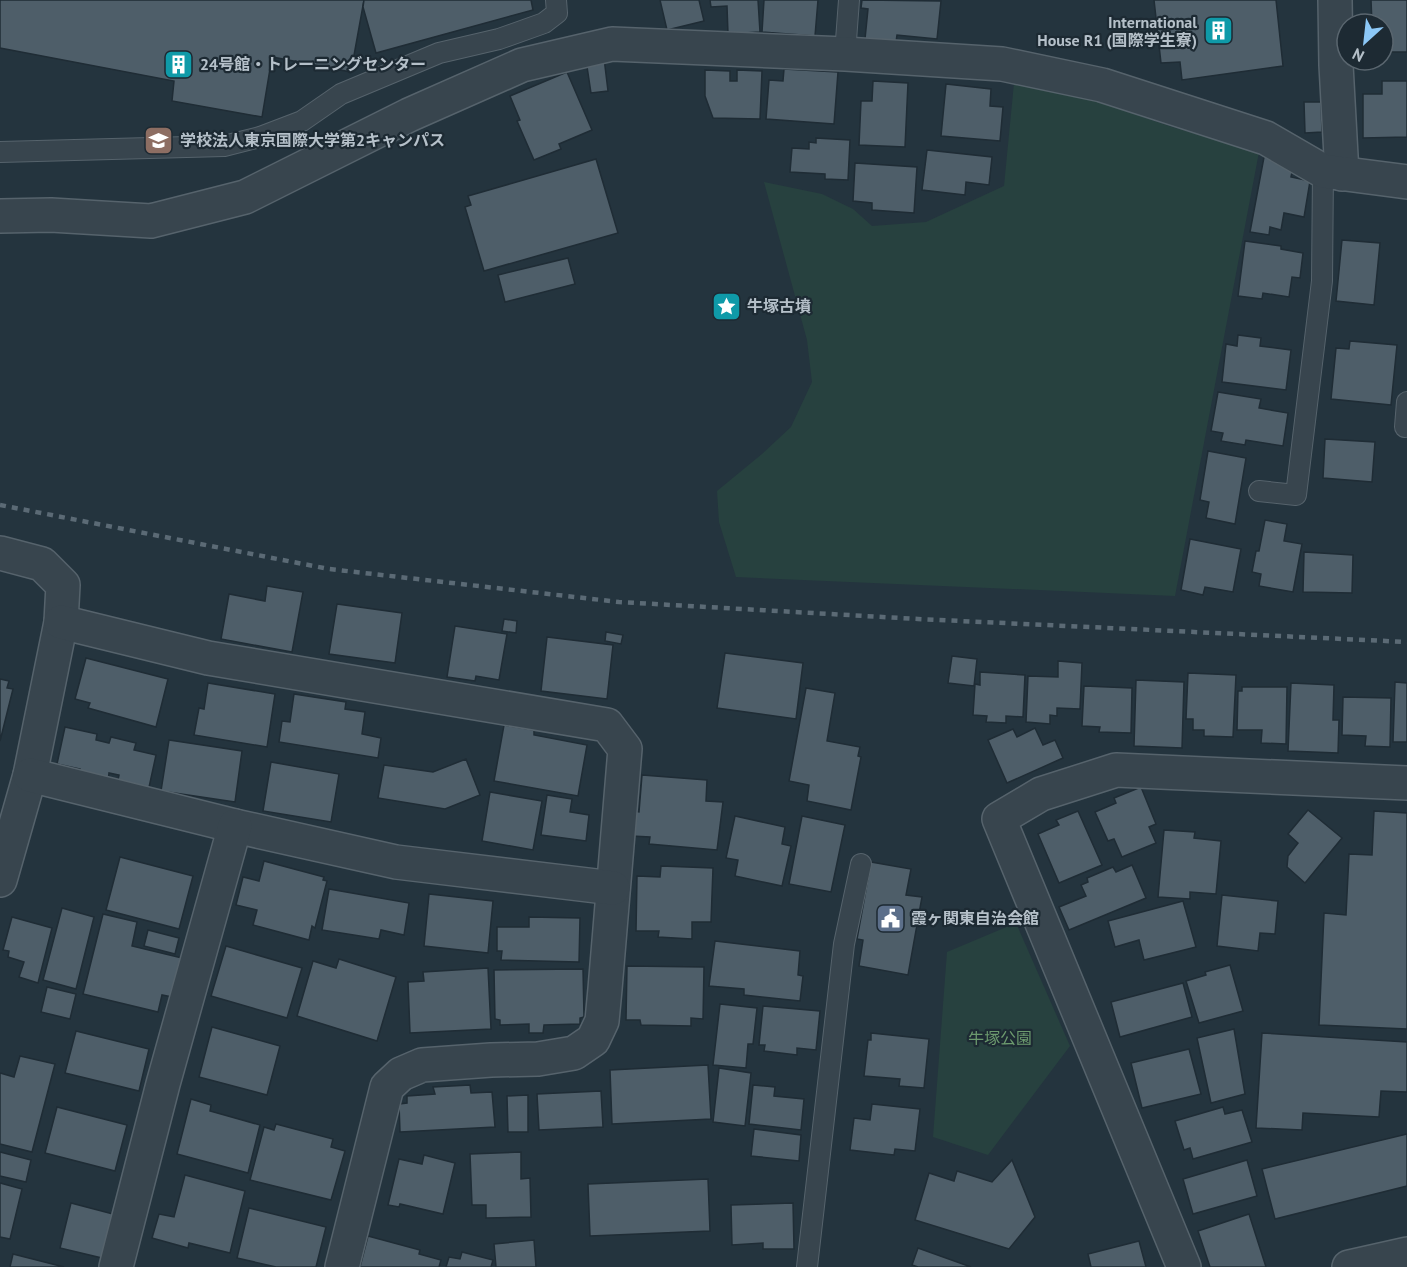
<svg xmlns="http://www.w3.org/2000/svg" width="1407" height="1267" viewBox="0 0 1407 1267" font-family="'PT Sans','Noto Sans JP',sans-serif">
  <style>
    .green { fill: #27413f }
    .building { fill: #4e5e69; stroke: #1f2c35; stroke-width: 1.5 }
    .lines { fill: none; stroke-linecap: round; stroke-linejoin: round }
    .service-casing { stroke: #56636c; stroke-width: 22 }
    .minor-casing { stroke: #56636c; stroke-width: 36 }
    .service { stroke: #38454e; stroke-width: 20 }
    .minor { stroke: #38454e; stroke-width: 33 }
    .rail { stroke: #5b6a75; stroke-width: 4.5; stroke-dasharray: 6 6; stroke-linecap: butt }
    .labels { text-anchor: middle; dominant-baseline: central; stroke-width: 4.5; stroke-linejoin: round; paint-order: stroke }
    .poi-label { font-size: 16px; font-weight: bold; fill: #b5c0c9; stroke: #1d2a33; text-anchor: start }
    .park-label { font-size: 16px; fill: #6c9a6e; stroke: #1d2a33 }
  </style>
  <rect width="100%" height="100%" fill="#24343e"/>
  <g class="green">
    <path d="M1014 83 1097 101 1172 127 1259 152 1175 596 736 577 719 522 717 491 762 454 791 427 812 382 807 340 764 182 822 194 853 209 872 226 926 222 1004 186Z"/>
    <path d="M1016 923 1070 1046 988 1155 933 1137 947 952Z"/>
  </g>
  <g class="building">
    <path d="M0 0H364L351 72 272 57 262 117 172 101 174 81 0 48Z"/>
    <path d="M364 0H531L533 10 376 53 363 7Z"/>
    <path d="M660 0H699L704 21 667 30Z"/>
    <path d="M710 0H758L760 32 728 34 727 6 711 7Z"/>
    <path d="M764 0H818L815 36 762 32Z"/>
    <path d="M862 0 941 1 937 39 897 35 896 42 865 39 868 9 861 8Z"/>
    <path d="M1154 0H1276L1283 66 1182 80 1180 62 1161 63Z"/>
    <path d="M1371 0H1407V52H1383V24H1372Z"/>
    <path d="M604 58 608 91 591 93 586 60Z"/>
    <path d="M784 69 838 72 834 124 766 119 769 80 783 81Z"/>
    <path d="M705 70 730 71V81H737V70L762 71 760 119 713 118 705 96Z"/>
    <path d="M567 72 592 130 559 144 561 149 534 160 517 121 520 120 510 96Z"/>
    <path d="M873 81 908 83 905 147 859 145 861 101H872Z"/>
    <path d="M1382 81H1407V137L1363 138V94H1382Z"/>
    <path d="M946 84 991 89 990 106 1003 107 1000 141 941 136Z"/>
    <path d="M1304 102H1321L1322 132 1305 133Z"/>
    <path d="M816 138 850 140 848 180 825 179V174L790 172 792 148 809 149V142L816 143Z"/>
    <path d="M927 150 992 157 989 185 966 182 965 195 922 190Z"/>
    <path d="M1264 157 1294 163 1291 177 1310 181 1304 217 1284 213 1281 230 1270 227 1269 235 1250 232Z"/>
    <path d="M596 159 618 233 484 271 465 207 471 205 468 196Z"/>
    <path d="M855 163 917 167 914 213 872 210V203L853 201Z"/>
    <path d="M1342 240 1380 243 1374 305 1336 301Z"/>
    <path d="M1245 241 1281 246V249L1303 253 1300 278 1292 277 1289 297 1263 293 1262 299 1238 296Z"/>
    <path d="M568 258 575 284 505 302 498 275Z"/>
    <path d="M1238 335 1261 338 1260 346 1291 350 1286 390 1222 382 1226 344 1237 346Z"/>
    <path d="M1350 341 1397 345 1391 405 1331 399 1336 348 1349 349Z"/>
    <path d="M1218 392 1261 399 1259 408 1288 413 1283 446 1246 440 1245 445 1221 441 1223 433 1211 431Z"/>
    <path d="M1325 439 1375 442 1372 482 1323 478Z"/>
    <path d="M1208 451 1246 458 1235 524 1206 518 1209 502 1200 500Z"/>
    <path d="M1265 520 1287 524 1284 541 1302 544 1293 592 1259 586 1261 574 1252 572 1256 551H1259Z"/>
    <path d="M1190 539 1241 549 1233 592 1205 587 1203 595 1181 590Z"/>
    <path d="M1304 552 1353 555 1352 593 1303 592Z"/>
    <path d="M267 586 303 592 292 652 221 639 229 594 265 601Z"/>
    <path d="M337 604 402 613 395 663 329 654Z"/>
    <path d="M504 619 517 621 516 633 502 631Z"/>
    <path d="M455 626 507 634 499 680 476 676 475 681 447 677Z"/>
    <path d="M606 632 623 635 621 644 605 641Z"/>
    <path d="M547 637 613 645 607 699 541 691Z"/>
    <path d="M725 653 803 663 796 719 717 708Z"/>
    <path d="M952 656 977 659 974 686 948 683Z"/>
    <path d="M86 658 168 679 156 727 88 708 90 703 75 699Z"/>
    <path d="M1058 661 1082 663 1080 709 1057 708V716L1050 715V724L1026 722 1028 676 1058 677Z"/>
    <path d="M980 672 1025 675 1023 717 1006 716V723L986 722 987 716 973 715 975 684 980 685Z"/>
    <path d="M1188 673 1236 675 1233 737 1204 736V730H1193V719H1186Z"/>
    <path d="M0 679 9 681 7 688 13 689 0 741Z"/>
    <path d="M1136 680 1184 682 1182 748 1134 746Z"/>
    <path d="M1395 682 1407 683V742H1393Z"/>
    <path d="M208 683 275 694 267 747 194 735 199 708 204 709Z"/>
    <path d="M1291 683 1334 685 1333 720H1339L1338 753 1288 751Z"/>
    <path d="M1084 686 1132 688 1131 733 1099 732 1100 727 1082 726Z"/>
    <path d="M1242 687H1287L1286 744 1261 743 1262 730H1237L1238 691H1242Z"/>
    <path d="M806 688 835 693 827 741 860 747 858 756 861 757 851 810 807 801 809 785 789 781Z"/>
    <path d="M294 694 346 702 345 709 365 712 362 734 381 738 378 758 279 742 282 721 290 722Z"/>
    <path d="M1343 697 1391 698 1390 747 1365 746 1366 736 1342 735Z"/>
    <path d="M504 725 534 730V735L587 745 578 796 494 781Z"/>
    <path d="M65 727 97 734 96 740 109 743 111 737 136 743 134 750 156 755 148 792 117 785 119 775 109 773 108 782 78 776 80 769 57 764Z"/>
    <path d="M1035 728 1043 745 1055 740 1063 758 1007 783 988 740 1013 729 1017 737Z"/>
    <path d="M169 740 242 751 235 802 161 791Z"/>
    <path d="M466 759 480 795 445 809 378 798 384 765 433 772Z"/>
    <path d="M271 762 339 774 331 822 263 811Z"/>
    <path d="M642 775 707 780 706 801 723 802 717 850 649 844 650 837 631 836 633 811 639 812Z"/>
    <path d="M1141 787 1156 824 1149 827 1156 843 1122 857 1114 839 1108 841 1095 812 1116 803 1114 798Z"/>
    <path d="M490 792 542 801 533 850 482 841Z"/>
    <path d="M547 795 572 799 570 812 589 815 586 841 541 835Z"/>
    <path d="M1308 810 1342 838 1305 883 1287 867 1288 856 1298 843 1288 834Z"/>
    <path d="M1078 811 1102 865 1059 883 1038 834 1059 825 1056 820Z"/>
    <path d="M1374 811 1407 813V1029L1319 1025 1324 913 1346 915 1349 854 1372 855Z"/>
    <path d="M735 816 785 827 782 844 791 846 782 886 735 876 738 860 726 858Z"/>
    <path d="M802 816 845 825 831 892 789 884Z"/>
    <path d="M1164 830 1195 832 1194 838 1221 841 1216 894 1190 892V899L1158 897Z"/>
    <path d="M120 857 193 876 179 929 106 910Z"/>
    <path d="M264 861 324 877 323 880 327 881 315 928 312 926 309 940 253 925 257 910 236 905 243 877 259 881Z"/>
    <path d="M871 862 911 869 906 895 922 897 908 975 859 966 863 940 857 939Z"/>
    <path d="M1132 865 1146 898 1069 930 1059 907 1086 896 1081 885 1088 882 1087 878 1113 867 1116 872Z"/>
    <path d="M661 866 713 868 711 922H692V939L658 937 659 931H636L637 876 660 877Z"/>
    <path d="M329 889 409 903 404 935 381 930 379 939 322 930Z"/>
    <path d="M429 894 493 901 488 953 424 946Z"/>
    <path d="M1222 895 1278 901 1275 934 1260 933 1258 951 1217 946Z"/>
    <path d="M1183 901 1196 947 1144 960 1139 940 1115 947 1108 921Z"/>
    <path d="M62 908 94 917 76 989 43 980Z"/>
    <path d="M103 914 137 922 132 946 182 958 172 997 162 995 158 1012 83 994Z"/>
    <path d="M12 917 52 928 38 983 19 977 24 962 8 957 9 951 3 950Z"/>
    <path d="M529 917 580 918 579 962 501 960 502 951H497V927H529Z"/>
    <path d="M148 930 179 938 175 954 144 946Z"/>
    <path d="M715 941 800 951 798 975 803 976 800 1001 744 995V989L709 986Z"/>
    <path d="M226 946 302 968 287 1018 211 996Z"/>
    <path d="M339 959 396 977 377 1041 297 1016 313 961 336 968Z"/>
    <path d="M1230 965 1243 1011 1199 1023 1186 981 1206 975 1205 972Z"/>
    <path d="M627 966 704 967 703 1019 691 1018V1026L641 1025 640 1020H626Z"/>
    <path d="M488 968 491 1029 410 1033 408 982 424 981 423 972Z"/>
    <path d="M583 969 584 1017 580 1018V1024L544 1025 543 1033H529V1024L500 1025V1020L495 1019 494 970Z"/>
    <path d="M1183 983 1192 1017 1120 1037 1111 1002Z"/>
    <path d="M47 987 76 994 70 1019 41 1012Z"/>
    <path d="M720 1004 757 1008 753 1044H748L746 1068 713 1065Z"/>
    <path d="M763 1006 820 1011 816 1050 797 1048V1055L764 1051 765 1045H759Z"/>
    <path d="M212 1027 280 1046 267 1095 199 1077Z"/>
    <path d="M1234 1029 1245 1094 1211 1103 1197 1038Z"/>
    <path d="M76 1031 149 1049 139 1091 65 1073Z"/>
    <path d="M871 1033 929 1039 924 1088 899 1086 900 1079 864 1076 868 1040H871Z"/>
    <path d="M1262 1033 1407 1042V1092L1381 1091 1379 1117 1303 1113 1302 1130 1256 1128Z"/>
    <path d="M1189 1049 1201 1094 1142 1108 1131 1063Z"/>
    <path d="M20 1056 55 1064 32 1152 0 1144V1073L14 1077Z"/>
    <path d="M708 1065 711 1119 612 1124 610 1070Z"/>
    <path d="M719 1068 751 1073 745 1126 713 1122Z"/>
    <path d="M470 1085 471 1093 492 1092 495 1127 400 1132 399 1104 407 1103V1096L435 1094 433 1087Z"/>
    <path d="M753 1085 775 1087 774 1096 804 1099 801 1130 749 1124Z"/>
    <path d="M601 1091 603 1127 539 1130 537 1094Z"/>
    <path d="M528 1095V1132H508L507 1096Z"/>
    <path d="M191 1099 211 1105 210 1111 260 1125 248 1173 177 1154Z"/>
    <path d="M872 1104 920 1109 915 1151 895 1149 894 1155 850 1150 854 1118 870 1120Z"/>
    <path d="M57 1107 127 1125 115 1171 45 1153Z"/>
    <path d="M1223 1107 1225 1114 1242 1110 1252 1142 1193 1159 1190 1148 1184 1150 1175 1121Z"/>
    <path d="M276 1124 333 1139 331 1147 345 1151 331 1200 250 1180 264 1127 274 1130Z"/>
    <path d="M754 1129 801 1135 799 1161 751 1156Z"/>
    <path d="M1407 1134V1186L1275 1219 1262 1169Z"/>
    <path d="M0 1152 31 1160 26 1182 0 1176Z"/>
    <path d="M521 1152V1179L530 1178 531 1217 486 1218V1205H472L470 1154Z"/>
    <path d="M424 1155 455 1163 443 1214 400 1204 399 1207 388 1205 399 1159 422 1164Z"/>
    <path d="M1012 1160 1035 1217 1009 1249 915 1220 929 1173 954 1181 957 1171 992 1182Z"/>
    <path d="M1247 1160 1257 1196 1193 1214 1183 1179Z"/>
    <path d="M185 1175 245 1191 230 1253 189 1243 188 1248 152 1238 159 1214 174 1217Z"/>
    <path d="M708 1179 710 1231 590 1236 588 1184Z"/>
    <path d="M0 1183 22 1189 10 1239 0 1237Z"/>
    <path d="M71 1203 113 1214 102 1258 60 1248Z"/>
    <path d="M793 1203 794 1249H763V1243L732 1245 731 1205Z"/>
    <path d="M249 1208 326 1227 316 1267H276L237 1258Z"/>
    <path d="M1249 1214 1266 1267H1210L1198 1231Z"/>
    <path d="M368 1236 420 1250 419 1254 441 1260 439 1267H360Z"/>
    <path d="M534 1240 536 1267H496L494 1244Z"/>
    <path d="M1139 1241 1146 1267H1091L1088 1254Z"/>
    <path d="M918 1248 971 1267H918L912 1265Z"/>
    <path d="M462 1252 493 1260 491 1267H446L449 1257 460 1259Z"/>
    <path d="M13 1254 64 1267H10Z"/>
  </g>
  <g class="lines">
    <defs>
      <g id="service">
        <path d="M845 54 849 0"/>
        <path d="M0 152 224 146 260 137 302 121 341 94 439 53 499 39 544 23 557 13 556 0"/>
        <path d="M1405 427 1407 402"/>
        <path d="M1259 491 1296 495 1322 281 1323 171"/>
        <path d="M807 1267 844 944 861 864"/>
      </g>
      <g id="minor">
        <path d="M1335 0 1336 65 1342 174"/>
        <path d="M0 216 51 215 151 221 245 197 409 115 522 65 612 44 845 54 1002 64 1102 85 1266 138 1323 171 1407 182"/>
        <path d="M0 553 42 564 63 585 61 622 30 775 0 880"/>
        <path d="M61 622 208 658 607 725 625 749 605 989 602 1021 593 1040 574 1053 538 1059 491 1060 422 1065 401 1074 387 1087 342 1267"/>
        <path d="M30 775 235 826 396 862 613 888"/>
        <path d="M116 1267 163 1084 235 826"/>
        <path d="M1184 1267 999 819 1041 794 1116 770 1407 783"/>
        <path d="M1349 1267 1407 1254"/>
      </g>
    </defs>
    <use href="#service" class="service-casing"/>
    <use href="#minor" class="minor-casing"/>
    <use href="#service" class="service"/>
    <use href="#minor" class="minor"/>
    <path class="rail" d="M0 505 329 569 619 602 918 619 1407 642"/>
  </g>
  <defs>
    <symbol id="building-square" viewBox="-11 -11 22 22"><rect x="-9" y="-9" width="18" height="18" rx="4" fill="#0f9aa8" stroke="#1d2a33"/><path d="M-4-6H4V6H1V3H-1V6H-4ZM-2.5-4.3h1.7v1.8h-1.7ZM.8-4.3h1.7v1.8H.8ZM-2.5-1h1.7V.8h-1.7ZM.8-1h1.7V.8H.8Z" fill="#fff"/></symbol>
    <symbol id="university-square" viewBox="-11 -11 22 22"><rect x="-9" y="-9" width="18" height="18" rx="4" fill="#8d6e63" stroke="#1d2a33"/><path d="M0-5L7-2L0 1L-7-2ZM-4 1L0 2.5L4 1V4Q0 6-4 4Z" fill="#fff"/></symbol>
    <symbol id="sight-square" viewBox="-11 -11 22 22"><rect x="-9" y="-9" width="18" height="18" rx="4" fill="#0f9aa8" stroke="#1d2a33"/><path d="M0-6L1.8-2.2L6-1.7L2.9 1.2L3.7 5.4L0 3.3L-3.7 5.4L-2.9 1.2L-6-1.7L-1.8-2.2Z" fill="#fff"/></symbol>
    <symbol id="civic-square" viewBox="-11 -11 22 22"><rect x="-9" y="-9" width="18" height="18" rx="4" fill="#5c6f8a" stroke="#1d2a33"/><path d="M-.6-6.5H3V-4.5H.6V-3L4-1V1h2V6H-6V1h2V-1L-.6-3ZM-1.2 2.5V6h2.4V2.5Z" fill="#fff"/></symbol>
  </defs>
  <g fill-rule="evenodd">
    <use href="#building-square" x="1202" y="14" width="33" height="33"/>
    <use href="#building-square" x="162" y="48" width="33" height="33"/>
    <use href="#university-square" x="142" y="124" width="33" height="33"/>
    <use href="#sight-square" x="710" y="290" width="33" height="33"/>
    <use href="#civic-square" x="874" y="902" width="33" height="33"/>
  </g>
  <g class="labels">
    <g class="poi-label">
      <text x="1197" y="22" text-anchor="end">International<tspan x="1197" dy="18">House R1 (国際学生寮)</tspan></text>
      <text x="200" y="64">24号館・トレーニングセンター</text>
      <text x="180" y="140">学校法人東京国際大学第2キャンパス</text>
      <text x="747" y="306">牛塚古墳</text>
      <text x="911" y="918">霞ヶ関東自治会館</text>
    </g>
    <g class="park-label">
      <text x="1000" y="1038">牛塚公園</text>
    </g>
  </g>
  <g transform="translate(1365 42) rotate(207)"><circle r="28" fill="#1d2a33" stroke="#5a666f" stroke-width="1.5"/>
  <path d="M0-4.5L10 22L0 15L-10 22Z" fill="#8cc8f7"/>
  <text y="-9" font-size="16" font-weight="bold" text-anchor="middle" fill="#b5c0c9">N</text>
  </g>
</svg>
